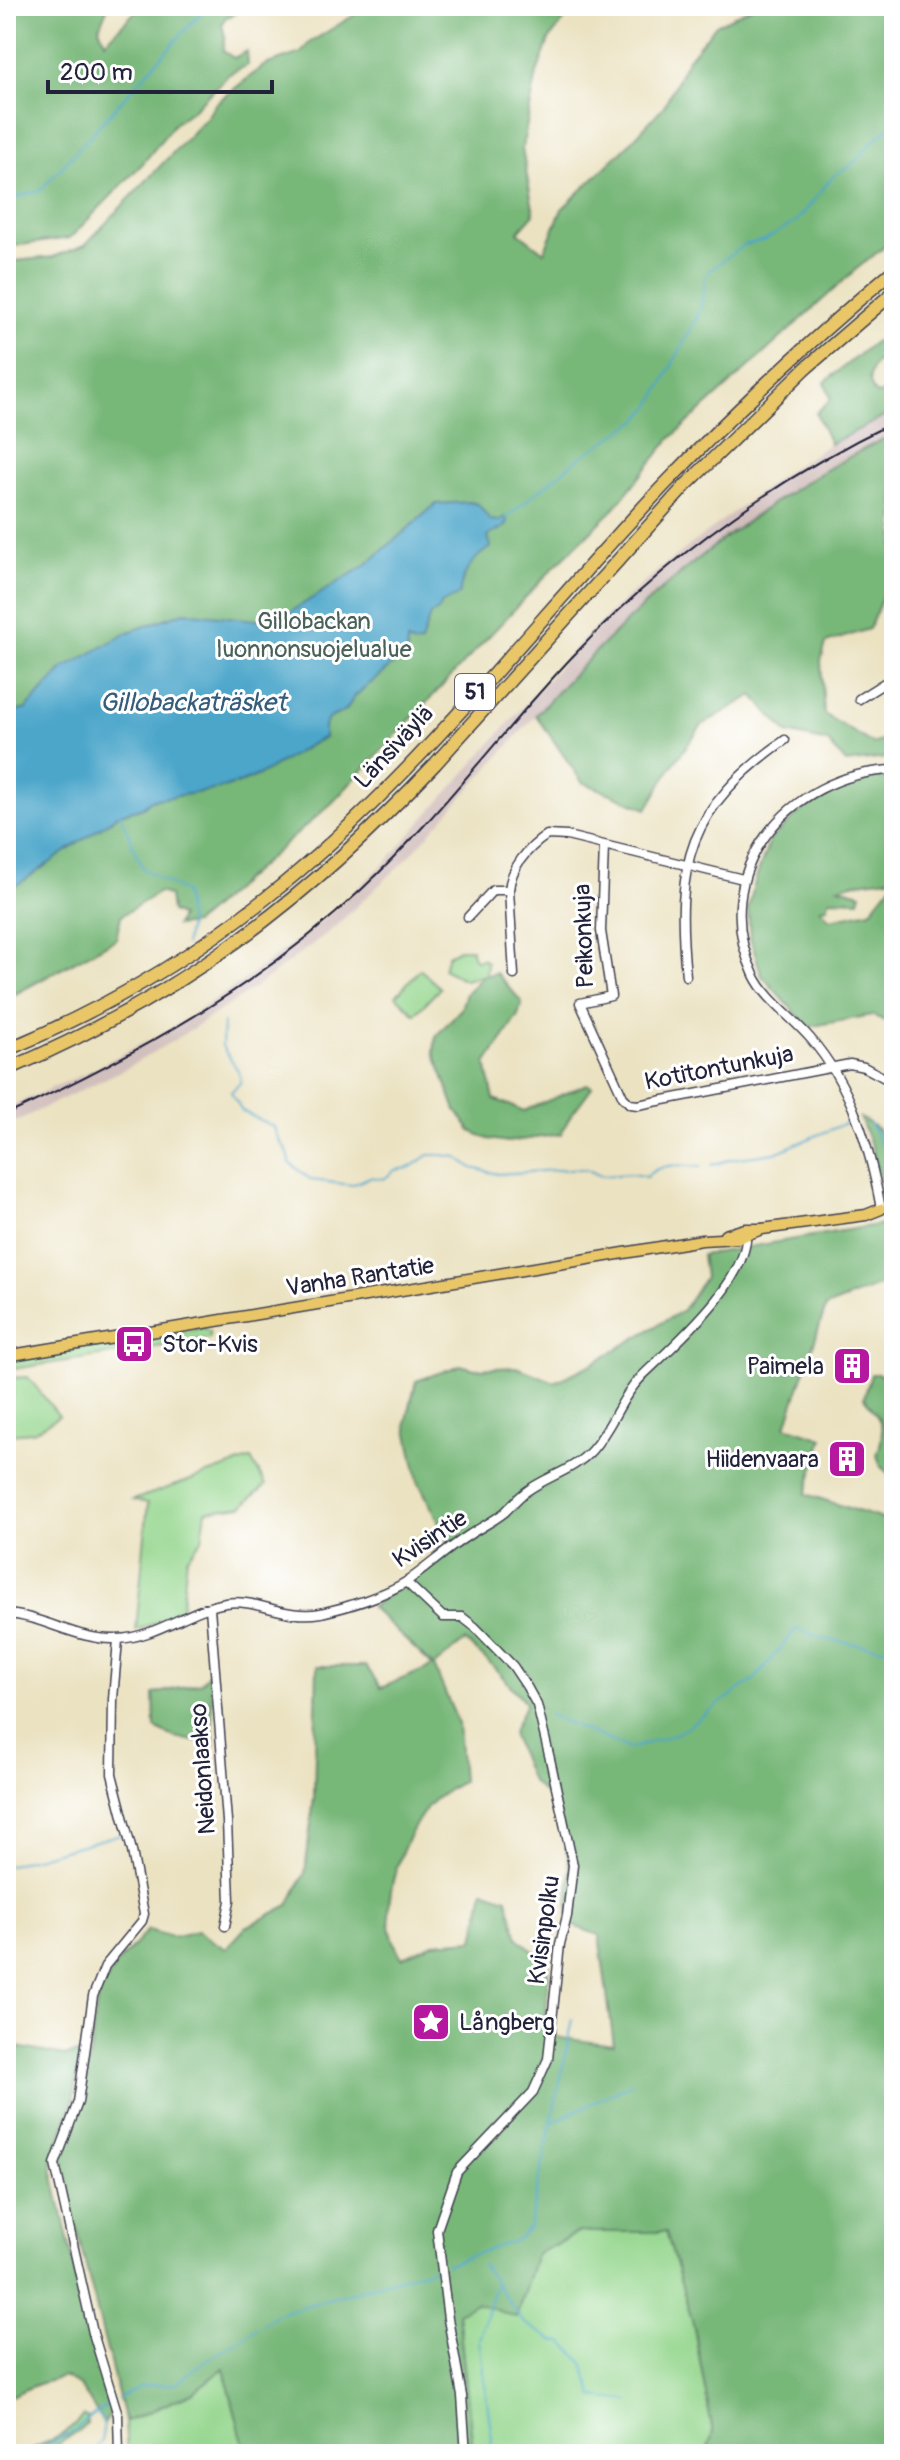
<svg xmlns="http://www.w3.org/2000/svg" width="900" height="2460" viewBox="0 0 900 2460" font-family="Pangolin,sans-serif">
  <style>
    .industrial { fill: #d1bfbd }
    .green { fill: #94d68d; stroke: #5b7c64; stroke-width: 2 }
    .forest { fill: #77b778; stroke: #4c6c5a; stroke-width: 2; fill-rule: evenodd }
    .water { fill: #4ca6ca; stroke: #376482; stroke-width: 2 }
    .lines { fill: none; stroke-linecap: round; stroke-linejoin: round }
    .stream { stroke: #4ca6ca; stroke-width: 2 }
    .minor-casing { stroke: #403f4f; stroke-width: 11 }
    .major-casing { stroke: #403f4f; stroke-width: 13 }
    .highway-casing { stroke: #403f4f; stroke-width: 15 }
    .minor { stroke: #fff; stroke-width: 8 }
    .major { stroke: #e9c769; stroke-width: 10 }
    .highway { stroke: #e9c769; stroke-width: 12 }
    .rail { stroke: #22223b; stroke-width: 2 }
    .labels { text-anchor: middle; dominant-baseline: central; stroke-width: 6; stroke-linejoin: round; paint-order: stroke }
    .shield { fill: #fff; stroke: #646476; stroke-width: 2 }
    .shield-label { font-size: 22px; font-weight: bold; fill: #22223b }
    .park-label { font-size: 24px; fill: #4a6158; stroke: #fff }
    .street-label { font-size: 24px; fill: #22223b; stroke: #fff }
    .poi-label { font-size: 24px; fill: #22223b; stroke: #fff; text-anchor: start }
    .water-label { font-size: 26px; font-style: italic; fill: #355d7b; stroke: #fff }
  </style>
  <rect width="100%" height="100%" fill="#fff"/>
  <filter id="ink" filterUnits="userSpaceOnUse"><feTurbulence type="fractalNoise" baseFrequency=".0125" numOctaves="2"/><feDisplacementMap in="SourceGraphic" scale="16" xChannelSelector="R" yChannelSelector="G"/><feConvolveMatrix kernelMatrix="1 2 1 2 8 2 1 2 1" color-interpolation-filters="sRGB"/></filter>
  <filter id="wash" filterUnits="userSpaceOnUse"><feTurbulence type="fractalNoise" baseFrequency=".006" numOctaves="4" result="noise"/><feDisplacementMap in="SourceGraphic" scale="32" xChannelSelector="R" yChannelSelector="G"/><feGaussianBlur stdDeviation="1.8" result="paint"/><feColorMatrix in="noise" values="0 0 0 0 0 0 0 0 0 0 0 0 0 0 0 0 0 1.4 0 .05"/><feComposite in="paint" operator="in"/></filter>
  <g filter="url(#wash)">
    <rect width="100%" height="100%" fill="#ebe2c1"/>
    <path class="industrial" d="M894 412V434L817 473 777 499 684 569 628 619 588 657 404 862 330 931 253 989 184 1034 127 1068 6 1126V1108L86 1073 170 1029 243 981 319 923 385 863 576 647 612 611 663 566 789 470 830 444Z"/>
    <g class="green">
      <path d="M459 949H471L475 960 483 959 487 963 486 975 465 980 443 969 448 955Z"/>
      <path d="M420 969 440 988 415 1014 396 996Z"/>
      <path d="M204 1328 210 1332V1338L150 1348V1340L167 1334Z"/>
      <path d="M145 1342 146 1349 6 1370V1360L94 1345Z"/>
      <path d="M28 1377 59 1416 33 1432 7 1434 6 1399 13 1396 12 1388 6 1378Z"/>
      <path d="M251 1459 266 1485 242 1506 206 1511 202 1539 187 1558 181 1614 136 1630 148 1503 133 1500Z"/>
      <path d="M580 2232H667L694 2328 713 2433 706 2454H470L472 2439 458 2313 476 2302 516 2317 536 2254Z"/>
      <path d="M224 2368 246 2454H127L125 2422 192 2393Z"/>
      <path d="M83 2416 88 2418 87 2424C68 2439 46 2454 21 2454L64 2434Z"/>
    </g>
    <g class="forest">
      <path d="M6 6H108L99 28 105 42 141 6H251L225 18 222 24 225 37 223 51 234 58 247 51 248 65 229 74 194 109 175 123 144 162 70 238 6 247Z"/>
      <path d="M369 6H575L549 40 537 73 522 149 534 214 518 232 544 252 562 209 629 144 664 106 687 60 716 25 754 6H894V239L854 271 670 439 612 511 555 566 332 803 194 924 176 926 180 916 171 912 169 896 159 892 121 916 116 939 6 999V262L53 257 85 245 207 117 216 103 265 65 301 53 309 43Z"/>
      <path d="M894 334V360L884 355C869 366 865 380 876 395L886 393 894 387V412L830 444 816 413 831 399 825 382 874 342Z"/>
      <path d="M894 434V583L884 593 869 629 826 643 821 661 824 714 873 744 894 736V757L846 763 828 742 787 733 753 695 702 725 672 766 647 809 582 782 536 715C638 600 755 500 894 434Z"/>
      <path d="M894 776V877C875 881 857 880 839 887L861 893 859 900 829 899 828 907 820 908 830 919 870 911 894 881V1025L872 1015 808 1027 762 976 750 938 748 909 756 878 770 840 802 810 862 779Z"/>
      <path d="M496 973 522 1002 518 1015 486 1064 494 1099 524 1111 587 1084 592 1087 569 1118 561 1134 508 1142 488 1139 471 1131 456 1110 434 1052 436 1036 461 1009 466 993 483 976Z"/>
      <path d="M860 1118C900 1139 894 1154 894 1196L886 1194 882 1190 872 1148Z"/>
      <path d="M894 1222V1288L883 1284 826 1307 786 1426 823 1438 806 1494 888 1521 894 1518V2454H706L713 2433 694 2327 666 2232H579L536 2254 516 2317 476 2303 458 2313 472 2439 470 2454H246L224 2368 192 2393 125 2422 60 2163 83 2104 98 1995 115 1966 148 1930 172 1937 197 1931 226 1949 246 1927 289 1905 305 1873 314 1797 317 1666H366L381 1688 433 1666 371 1607 453 1550 418 1481 406 1424 416 1381 461 1365 475 1369 516 1367 555 1382 590 1365 683 1310 705 1277 702 1255ZM465 1641 491 1664 526 1703 512 1734 531 1781 558 1807 570 1866 568 1924 599 1935 614 2045 561 2038 545 2031 549 1965 518 1938 507 1898 484 1890 474 1940 433 1943 402 1958C398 1951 394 1943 392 1935 381 1895 403 1840 427 1807 435 1797 451 1789 462 1781L458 1723 434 1666Z"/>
      <path d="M871 1374H877L894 1381V1478L881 1467 877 1455C887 1428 882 1420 864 1398Z"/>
      <path d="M210 1672 214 1745 174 1737 155 1728 154 1694 200 1683Z"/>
      <path d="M6 2045 65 2056 81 2053 73 2102 52 2161 53 2172 90 2338 112 2411 104 2424 80 2386 63 2377 38 2384 6 2398Z"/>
    </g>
    <path class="water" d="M470 502 478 504 490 520 499 521 504 517 508 521 506 526 488 536 491 547C472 558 462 574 459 595L442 603 438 611 430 615 421 643 414 644 407 641V653L355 696 346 710 328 719 324 727V738C299 748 279 767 254 777 222 792 185 794 151 800L143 807 120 814 22 882 6 890V714L26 709 63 669 129 632 184 612 274 622 367 564 436 504Z"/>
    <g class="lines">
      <g class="stream">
        <path d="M6 200 41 190 207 6"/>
        <path d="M506 518 576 460 638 420 651 406 700 311 706 276 710 270 744 245 765 240 797 221 834 175 853 164 871 143 894 124"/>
        <path d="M120 814 143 869 184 892 189 924 185 945"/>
        <path d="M223 1023 222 1046 239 1072 241 1082 231 1092 242 1111 274 1127C277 1144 289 1146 290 1163L311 1180 352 1185 370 1177 384 1179 395 1170 409 1168 429 1155H442L457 1157 472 1168 498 1174 571 1169H586L601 1176 633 1174 646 1177C661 1162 681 1165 701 1167"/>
        <path d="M870 1124 894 1167"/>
        <path d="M712 1165 732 1159 775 1153 846 1123"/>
        <path d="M549 1715 571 1724"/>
        <path d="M575 1726 630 1749 678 1733 756 1678 796 1629 824 1639 894 1650"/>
        <path d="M6 1866 121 1834"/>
        <path d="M553 2122 632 2083"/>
        <path d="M446 2264 517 2240 529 2228 573 2019"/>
        <path d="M482 2264 523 2322 554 2341 563 2342 583 2363 594 2397 629 2401"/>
        <path d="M262 2325 277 2314 434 2268"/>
        <path d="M118 2399 141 2386 178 2383 189 2372 258 2328"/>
        <path d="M25 2454 68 2435 97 2412"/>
        <path d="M92 2454 101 2441 104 2424 97 2412 110 2404"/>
        <path d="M489 2454 492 2439 479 2340 495 2284"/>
      </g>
    </g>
  </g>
  <g filter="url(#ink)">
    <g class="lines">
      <defs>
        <g id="minor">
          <path d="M859 699 894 677"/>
          <path d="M604 846 601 931 611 996 580 1003 623 1097 630 1104 638 1105 850 1064 864 1067 894 1083"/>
          <path d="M509 890 514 975"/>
          <path d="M468 917 493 890H509C511 867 528 848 547 835L567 836 743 879"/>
          <path d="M686 976C675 861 688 809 785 740"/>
          <path d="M881 1209C870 1148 852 1086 810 1038 792 1017 766 1000 754 975 705 872 789 773 894 770"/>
          <path d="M406 1582 443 1617H462L475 1627 513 1666 527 1687 537 1705 550 1759 573 1865 567 1916 560 1944 548 2059 533 2092 457 2172 437 2230 448 2319 462 2396 466 2454"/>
          <path d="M210 1608 227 1821 230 1901 225 1926"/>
          <path d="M6 1614C44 1616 78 1641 117 1639 155 1638 189 1609 226 1603 256 1598 286 1620 321 1613 348 1607 383 1596 406 1582 428 1567 447 1549 469 1535 481 1527 494 1521 505 1512 512 1505 518 1497 527 1491 548 1476 574 1470 592 1450 613 1426 620 1398 643 1375 675 1344 751 1279 746 1231"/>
          <path d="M118 1640 113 1699 112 1774 132 1851 144 1914 142 1921 105 1966 93 1996 78 2102 55 2164 93 2333 118 2415 119 2454"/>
        </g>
        <g id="major">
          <path d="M725 1235 745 1229H762L866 1215 881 1209"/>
          <path d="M6 1356 702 1240 738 1238 762 1229"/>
        </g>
        <g id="highway">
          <path d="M6 1050C98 1012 188 960 266 898 417 779 536 618 669 480 740 406 815 336 894 270"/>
          <path d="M6 1070C181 996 306 901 435 764L685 486 806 368 894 292"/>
        </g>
      </defs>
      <use href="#minor" class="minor-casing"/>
      <use href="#major" class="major-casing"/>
      <use href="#highway" class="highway-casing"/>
      <use href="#minor" class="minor"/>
      <use href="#major" class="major"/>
      <use href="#highway" class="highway"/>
      <path class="rail" d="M6 1115C135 1055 258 988 362 889 439 817 501 732 573 656 665 559 774 480 894 422"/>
    </g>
  </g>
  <defs>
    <symbol id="bus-square" viewBox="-11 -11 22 22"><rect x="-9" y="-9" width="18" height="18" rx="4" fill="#b5179e" stroke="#fff"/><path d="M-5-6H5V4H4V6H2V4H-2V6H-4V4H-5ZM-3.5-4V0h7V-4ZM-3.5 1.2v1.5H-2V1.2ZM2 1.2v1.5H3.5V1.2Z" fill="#fff"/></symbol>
    <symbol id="building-square" viewBox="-11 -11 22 22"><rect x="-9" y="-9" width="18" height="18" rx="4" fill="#b5179e" stroke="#fff"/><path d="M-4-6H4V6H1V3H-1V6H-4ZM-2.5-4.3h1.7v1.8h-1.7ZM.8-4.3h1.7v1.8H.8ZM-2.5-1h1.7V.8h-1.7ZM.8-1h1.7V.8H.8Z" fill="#fff"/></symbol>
    <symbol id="sight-square" viewBox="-11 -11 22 22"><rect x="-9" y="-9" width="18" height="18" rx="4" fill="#b5179e" stroke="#fff"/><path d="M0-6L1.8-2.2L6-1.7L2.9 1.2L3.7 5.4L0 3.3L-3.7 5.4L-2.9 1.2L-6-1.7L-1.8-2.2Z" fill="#fff"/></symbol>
  </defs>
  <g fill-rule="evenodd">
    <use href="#bus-square" x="112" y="1322" width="44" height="44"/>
    <use href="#building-square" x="830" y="1344" width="44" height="44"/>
    <use href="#building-square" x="825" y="1437" width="44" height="44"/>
    <use href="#sight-square" x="409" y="2000" width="44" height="44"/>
  </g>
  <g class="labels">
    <rect class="shield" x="455" y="674" width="40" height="36" rx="6"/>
    <g class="shield-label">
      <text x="475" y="692">51</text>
    </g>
    <g class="park-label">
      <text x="314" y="621">Gillobackan<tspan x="314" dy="28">luonnonsuojelualue</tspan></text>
    </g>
    <g class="street-label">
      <text transform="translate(394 747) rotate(-47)">Länsiväylä</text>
      <text transform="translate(584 936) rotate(-92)">Peikonkuja</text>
      <text transform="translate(719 1068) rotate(-11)">Kotitontunkuja</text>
      <text transform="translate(360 1277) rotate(-9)">Vanha Rantatie</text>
      <text transform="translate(430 1539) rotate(-34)">Kvisintie</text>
      <text transform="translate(203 1769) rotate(-94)">Neidonlaakso</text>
      <text transform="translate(544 1930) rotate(-82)">Kvisinpolku</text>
    </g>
    <g class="poi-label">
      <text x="162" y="1344">Stor-Kvis</text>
      <text x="824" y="1366" text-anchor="end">Paimela</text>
      <text x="819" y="1459" text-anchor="end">Hiidenvaara</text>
      <text x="459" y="2022">Långberg</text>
    </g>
    <g class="water-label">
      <text x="193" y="703">Gillobackaträsket</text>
    </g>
  </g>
  <rect width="900" height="2460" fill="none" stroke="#fff" stroke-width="32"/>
  <path d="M48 80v12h224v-12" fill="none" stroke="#22223b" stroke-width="4"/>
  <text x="60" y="80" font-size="24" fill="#22223b" stroke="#ffffff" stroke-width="6" paint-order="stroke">200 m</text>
</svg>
